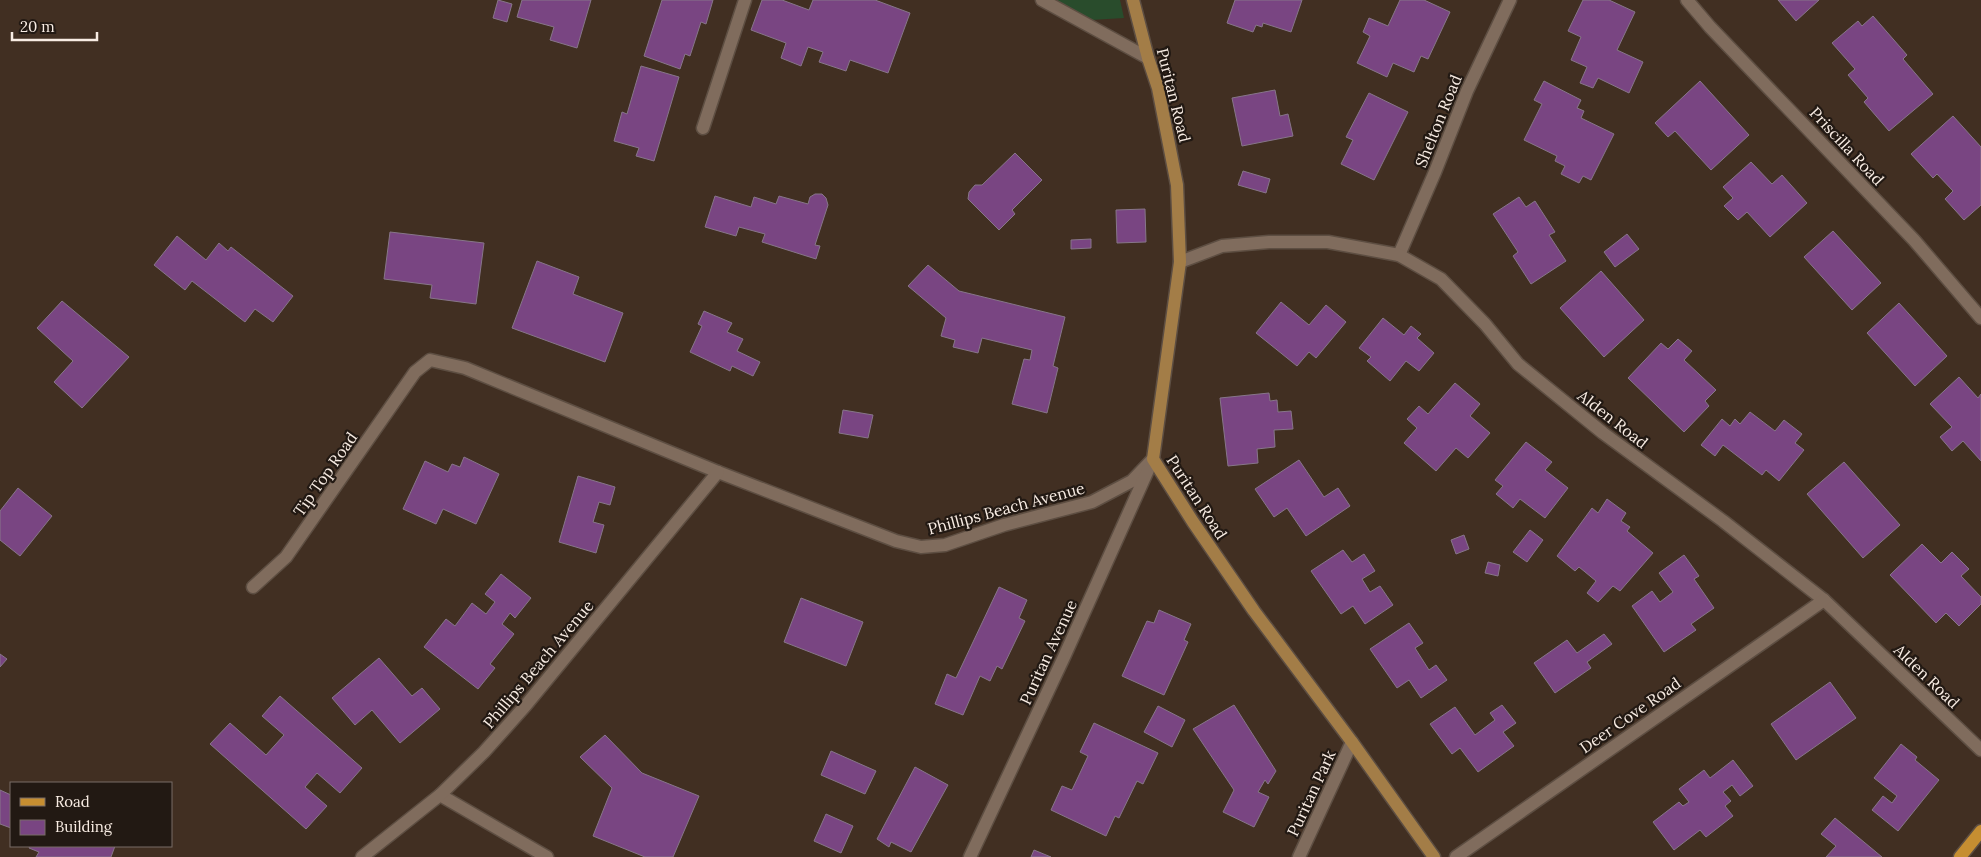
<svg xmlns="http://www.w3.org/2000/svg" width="1981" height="857" viewBox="0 0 1981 857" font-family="Lora,serif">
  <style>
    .green { fill: #294c2c }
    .building { fill: #794582; stroke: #877689 }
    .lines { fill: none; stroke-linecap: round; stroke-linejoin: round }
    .lane-casing { stroke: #5d4e42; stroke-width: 15 }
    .street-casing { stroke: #5d4e42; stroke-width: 15 }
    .secondary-casing { stroke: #5d4e42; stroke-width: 15 }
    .primary-casing { stroke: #5d4e42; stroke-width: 15 }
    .lane { stroke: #806c5d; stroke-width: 12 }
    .street { stroke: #806c5d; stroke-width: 12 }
    .secondary { stroke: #a37d47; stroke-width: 12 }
    .primary { stroke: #c68e31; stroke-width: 12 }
    .labels { text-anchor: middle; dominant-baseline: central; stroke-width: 4.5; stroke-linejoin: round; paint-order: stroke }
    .street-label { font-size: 16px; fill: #f8ece3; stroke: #221913 }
  </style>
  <rect width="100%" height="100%" fill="#412f22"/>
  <path class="green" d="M1055 0H1120L1124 18 1091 20Z"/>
  <g class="building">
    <path d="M498 0 512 4 507 22 493 18Z"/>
    <path d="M522 0H591L577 48 550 40 554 27 517 17Z"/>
    <path d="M662 0H713L706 24 701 22 690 56 685 54 680 69 644 56Z"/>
    <path d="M762 0H782L809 10 813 0H875L910 13 888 73 850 60 846 71 819 62 823 52 808 47 801 66 781 58 786 43 751 30Z"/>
    <path d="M1235 0H1302L1291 32 1263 23 1262 27 1256 25 1253 32 1227 23Z"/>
    <path d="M1400 0H1424L1450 12 1428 59 1421 56 1414 72 1393 63 1387 77 1357 63 1370 36 1363 32 1369 18 1388 26Z"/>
    <path d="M1583 0H1609L1635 12 1617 50 1643 62 1629 93 1598 78 1593 88 1580 83 1587 67 1571 60 1581 37 1568 31Z"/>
    <path d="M1778 0H1819L1796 21Z"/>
    <path d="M1873 16 1907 55 1903 59 1933 94 1889 131 1864 102 1868 98 1848 75 1855 69 1832 43 1858 21 1862 26Z"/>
    <path d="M641 66 679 77 654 161 636 156 639 148 614 141 622 112 627 114Z"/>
    <path d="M1544 81 1581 100 1577 108 1584 111 1581 118 1614 134 1591 180 1583 176 1579 183 1561 174 1565 166 1555 161 1557 156 1524 140 1542 104 1534 100Z"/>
    <path d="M1700 81 1749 135 1711 170 1675 131 1668 137 1655 123Z"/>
    <path d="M1275 90 1280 116 1288 114 1293 136 1242 146 1232 98Z"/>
    <path d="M1369 93 1408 112 1374 180 1341 164 1353 140 1346 137Z"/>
    <path d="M1953 116 1981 147V205L1964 220 1945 199 1953 191 1937 174 1933 178 1911 154Z"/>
    <path d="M1015 153 1042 180 1012 210 1015 214 999 230 968 199 969 192 975 185H982Z"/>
    <path d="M1751 162 1772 184 1782 175 1807 203 1770 237 1747 212 1738 220 1724 206 1733 198 1723 187Z"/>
    <path d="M1243 171 1270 179 1266 193 1238 185Z"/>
    <path d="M815 194H822L826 198 828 205 815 245 820 246 816 259 762 242 765 234 739 227 736 236 705 227 715 196 751 207 754 197 776 204 779 196 808 204 810 197Z"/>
    <path d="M1519 197 1526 207 1535 201 1555 232 1549 235 1566 261 1531 284 1513 256 1518 252 1493 214Z"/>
    <path d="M1145 209 1146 242 1117 243 1116 210Z"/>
    <path d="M1833 231 1881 283 1852 310 1804 257Z"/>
    <path d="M390 232 484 243 476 304 430 298 432 285 384 279Z"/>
    <path d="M1627 234 1639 249 1615 267 1604 252Z"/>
    <path d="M177 236 206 260 219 243 228 251 231 247 293 296 273 322 255 309 245 322 192 281 185 290 154 265Z"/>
    <path d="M1091 239V248L1071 249V240Z"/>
    <path d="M537 261 579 277 573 294 623 313 605 362 512 328Z"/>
    <path d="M928 265 959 291 1065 317 1053 366 1058 368 1047 413 1012 404 1024 359 1030 360 1032 350 982 338 978 353 953 347 955 340 941 336 946 318 908 286Z"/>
    <path d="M1601 271 1644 320 1604 357 1560 308Z"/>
    <path d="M62 301 129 357 82 408 54 382 73 361 37 328Z"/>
    <path d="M1281 302 1309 325 1326 305 1346 322 1316 358 1309 352 1297 366 1256 333Z"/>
    <path d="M1899 303 1947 356 1915 386 1867 333Z"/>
    <path d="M704 311 732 323 727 332 743 339 737 351 760 362 753 376 732 366 730 371 690 352 702 326 698 324Z"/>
    <path d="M1383 318 1404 335 1411 326 1421 334 1417 338 1434 353 1419 371 1406 361 1390 381 1367 361 1371 357 1359 348Z"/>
    <path d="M1678 339 1692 351 1684 360 1716 390 1705 401 1709 406 1684 432 1628 378 1661 343 1668 349Z"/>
    <path d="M1959 377 1978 398 1981 394V461L1963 441 1952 451 1940 437 1952 427 1930 404Z"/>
    <path d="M1455 383 1480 404 1470 416 1490 433 1468 458 1456 448 1436 471 1404 443 1417 428 1407 419 1419 406 1428 414Z"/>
    <path d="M1269 393 1270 401 1277 400 1278 412 1291 411 1293 429 1274 430 1275 447 1257 449 1258 463 1228 466 1220 398Z"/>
    <path d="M843 410 873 415 868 438 839 433Z"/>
    <path d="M1750 412 1775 431 1784 420 1802 434 1795 443 1804 450 1779 481 1766 470 1762 475 1723 445 1715 456 1701 445 1722 419 1730 426 1735 419 1740 424Z"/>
    <path d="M1526 442 1552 462 1545 470 1568 488 1545 518 1520 499 1513 508 1496 494 1503 486 1495 480Z"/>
    <path d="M464 457 499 474 476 524 443 509 436 524 403 509 425 461 448 472 452 464 460 467Z"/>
    <path d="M1299 460 1324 497 1338 488 1350 506 1306 536 1287 508 1274 517 1255 489Z"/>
    <path d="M1844 462 1900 525 1863 558 1807 494Z"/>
    <path d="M578 476 615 487 610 505 599 502 593 522 604 525 596 553 559 542Z"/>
    <path d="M18 488 52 516 20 556 0 540V511Z"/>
    <path d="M1607 499 1626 513 1621 521 1630 527 1627 531 1653 553 1620 591 1613 586 1598 602 1587 593 1596 581 1579 567 1575 571 1557 556 1592 508 1598 513Z"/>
    <path d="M1530 530 1543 540 1527 562 1513 552Z"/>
    <path d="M1464 535 1469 549 1456 554 1451 540Z"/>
    <path d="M1922 544 1941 563 1952 552 1969 569 1961 576 1981 597V604L1959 626 1946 613 1936 623 1890 575Z"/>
    <path d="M1343 550 1352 562 1364 554 1375 571 1362 579 1370 592 1380 586 1393 605 1365 624 1353 606 1341 614 1311 571Z"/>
    <path d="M1684 555 1699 576 1694 579 1714 608 1691 624 1696 630 1664 652 1632 606 1652 591 1660 602 1673 592 1659 573Z"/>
    <path d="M1488 562 1500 565 1498 576 1485 573Z"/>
    <path d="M501 574 531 598 515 618 510 613 502 624 514 634 490 664 495 668 478 689 424 647 446 619 455 626 472 603 486 614 495 602 485 594Z"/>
    <path d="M999 587 1027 600 1019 618 1025 621 1002 669 997 666 990 681 980 676 963 715 935 704 947 674 956 678Z"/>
    <path d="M801 598 863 622 846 666 784 642Z"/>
    <path d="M1159 610 1191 624 1184 640 1188 642 1164 695 1122 676 1147 621 1154 623Z"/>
    <path d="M1409 623 1423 643 1415 648 1429 670 1436 665 1447 680 1421 698 1409 680 1397 688 1370 649Z"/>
    <path d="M1604 634 1612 644 1587 662 1591 668 1555 693 1534 663 1567 640 1577 653Z"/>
    <path d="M0 654 7 659 0 667Z"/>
    <path d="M379 658 412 696 422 688 440 709 400 743 372 710 355 725 332 698Z"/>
    <path d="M1830 682 1856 718 1796 760 1771 724Z"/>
    <path d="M280 696 362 768 340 793 317 773 305 787 327 806 306 829 210 744 230 723 266 755 284 735 262 716Z"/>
    <path d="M1234 705 1276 771 1268 784 1265 780 1258 792 1269 797 1254 827 1223 812 1234 790 1193 729Z"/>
    <path d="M1502 705 1516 723 1503 732 1514 746 1478 772 1460 748 1452 754 1430 724 1455 707 1475 735 1495 720 1490 713Z"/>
    <path d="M1158 706 1185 720 1172 747 1144 732Z"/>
    <path d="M1094 723 1158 753 1143 784 1137 781 1119 818 1115 816 1106 836 1051 810 1062 786 1072 790 1088 756 1080 752Z"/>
    <path d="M605 735 642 773 699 796 673 857H645L593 836 612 788 580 757Z"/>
    <path d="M1901 744 1917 757 1915 760 1939 780 1898 831 1872 810 1883 796 1892 803 1897 796 1874 778Z"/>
    <path d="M831 751 876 771 865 794 821 775Z"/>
    <path d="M1733 760 1753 786 1740 796 1732 785 1723 792 1731 801 1725 806 1733 816 1706 837 1700 830 1674 850 1653 822 1679 802 1683 806 1689 802 1679 789 1704 770 1710 778Z"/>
    <path d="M915 767 948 785 911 852 891 842 889 847 877 839Z"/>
    <path d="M0 790 11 795V828L0 824Z"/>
    <path d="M826 814 853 826 841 853 814 841Z"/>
    <path d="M1835 818 1882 857H1826L1836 846 1821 834Z"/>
    <path d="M30 846H115L111 857H36L39 852 29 848Z"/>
    <path d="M1034 850 1051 857H1031Z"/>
  </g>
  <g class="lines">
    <defs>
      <g id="lane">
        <path d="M703 128 745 0"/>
        <path d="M440 795 547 857"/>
      </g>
      <g id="street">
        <path d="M1042 0 1148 58"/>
        <path d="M1687 0 1710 27 1914 240 1981 318"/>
        <path d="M1399 255 1435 172 1467 91 1510 0"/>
        <path d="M1180 262 1222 246 1269 242H1328L1399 255 1441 279 1485 324 1518 364 1603 433 1723 521 1824 600 1981 750"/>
        <path d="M253 587 286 557 415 372 430 360 465 368 718 472 896 541 921 547 945 545 1004 525 1092 502 1132 481 1153 459"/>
        <path d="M362 857 440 795 484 752 526 705 718 472"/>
        <path d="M970 857 1064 657 1148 470"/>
        <path d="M1299 857 1352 742"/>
        <path d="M1456 857 1824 600"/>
      </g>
      <path id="secondary" d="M1133 0 1148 58 1158 88 1177 185 1180 262 1153 459 1193 522 1254 611 1352 742 1434 857"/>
      <path id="primary" d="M1960 857 1981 831"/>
    </defs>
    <use href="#lane" class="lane-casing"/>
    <use href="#street" class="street-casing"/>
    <use href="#secondary" class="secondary-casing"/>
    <use href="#primary" class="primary-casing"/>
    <use href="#lane" class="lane"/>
    <use href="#street" class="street"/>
    <use href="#secondary" class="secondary"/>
    <use href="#primary" class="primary"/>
  </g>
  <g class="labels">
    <g class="street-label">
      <text transform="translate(1174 95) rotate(76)">Puritan Road</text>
      <text transform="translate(1438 121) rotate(-68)">Shelton Road</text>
      <text transform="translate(1847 146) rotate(47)">Priscilla Road</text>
      <text transform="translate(1613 419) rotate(38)">Alden Road</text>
      <text transform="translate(325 474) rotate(-55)">Tip Top Road</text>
      <text transform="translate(1197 497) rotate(57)">Puritan Road</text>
      <text transform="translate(1006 508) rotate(-15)">Phillips Beach Avenue</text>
      <text transform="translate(1048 652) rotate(-65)">Puritan Avenue</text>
      <text transform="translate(538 664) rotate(-50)">Phillips Beach Avenue</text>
      <text transform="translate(1927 676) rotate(44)">Alden Road</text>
      <text transform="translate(1630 715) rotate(-35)">Deer Cove Road</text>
      <text transform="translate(1311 793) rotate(-65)">Puritan Park</text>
    </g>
  </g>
  <rect x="10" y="782" width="162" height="65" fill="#221913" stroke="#786d66"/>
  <rect x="20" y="798" width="25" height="8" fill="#c68e31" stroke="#786d66"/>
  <text x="55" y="807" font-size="15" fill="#f8ece3">Road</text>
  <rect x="20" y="820" width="25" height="15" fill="#794582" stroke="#786d66"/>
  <text x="55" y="832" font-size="15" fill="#f8ece3">Building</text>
  <path d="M12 32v8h85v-8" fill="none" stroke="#f8ece3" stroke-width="2.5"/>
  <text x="20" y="32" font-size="15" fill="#f8ece3" stroke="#221913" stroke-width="4" paint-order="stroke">20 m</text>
</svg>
